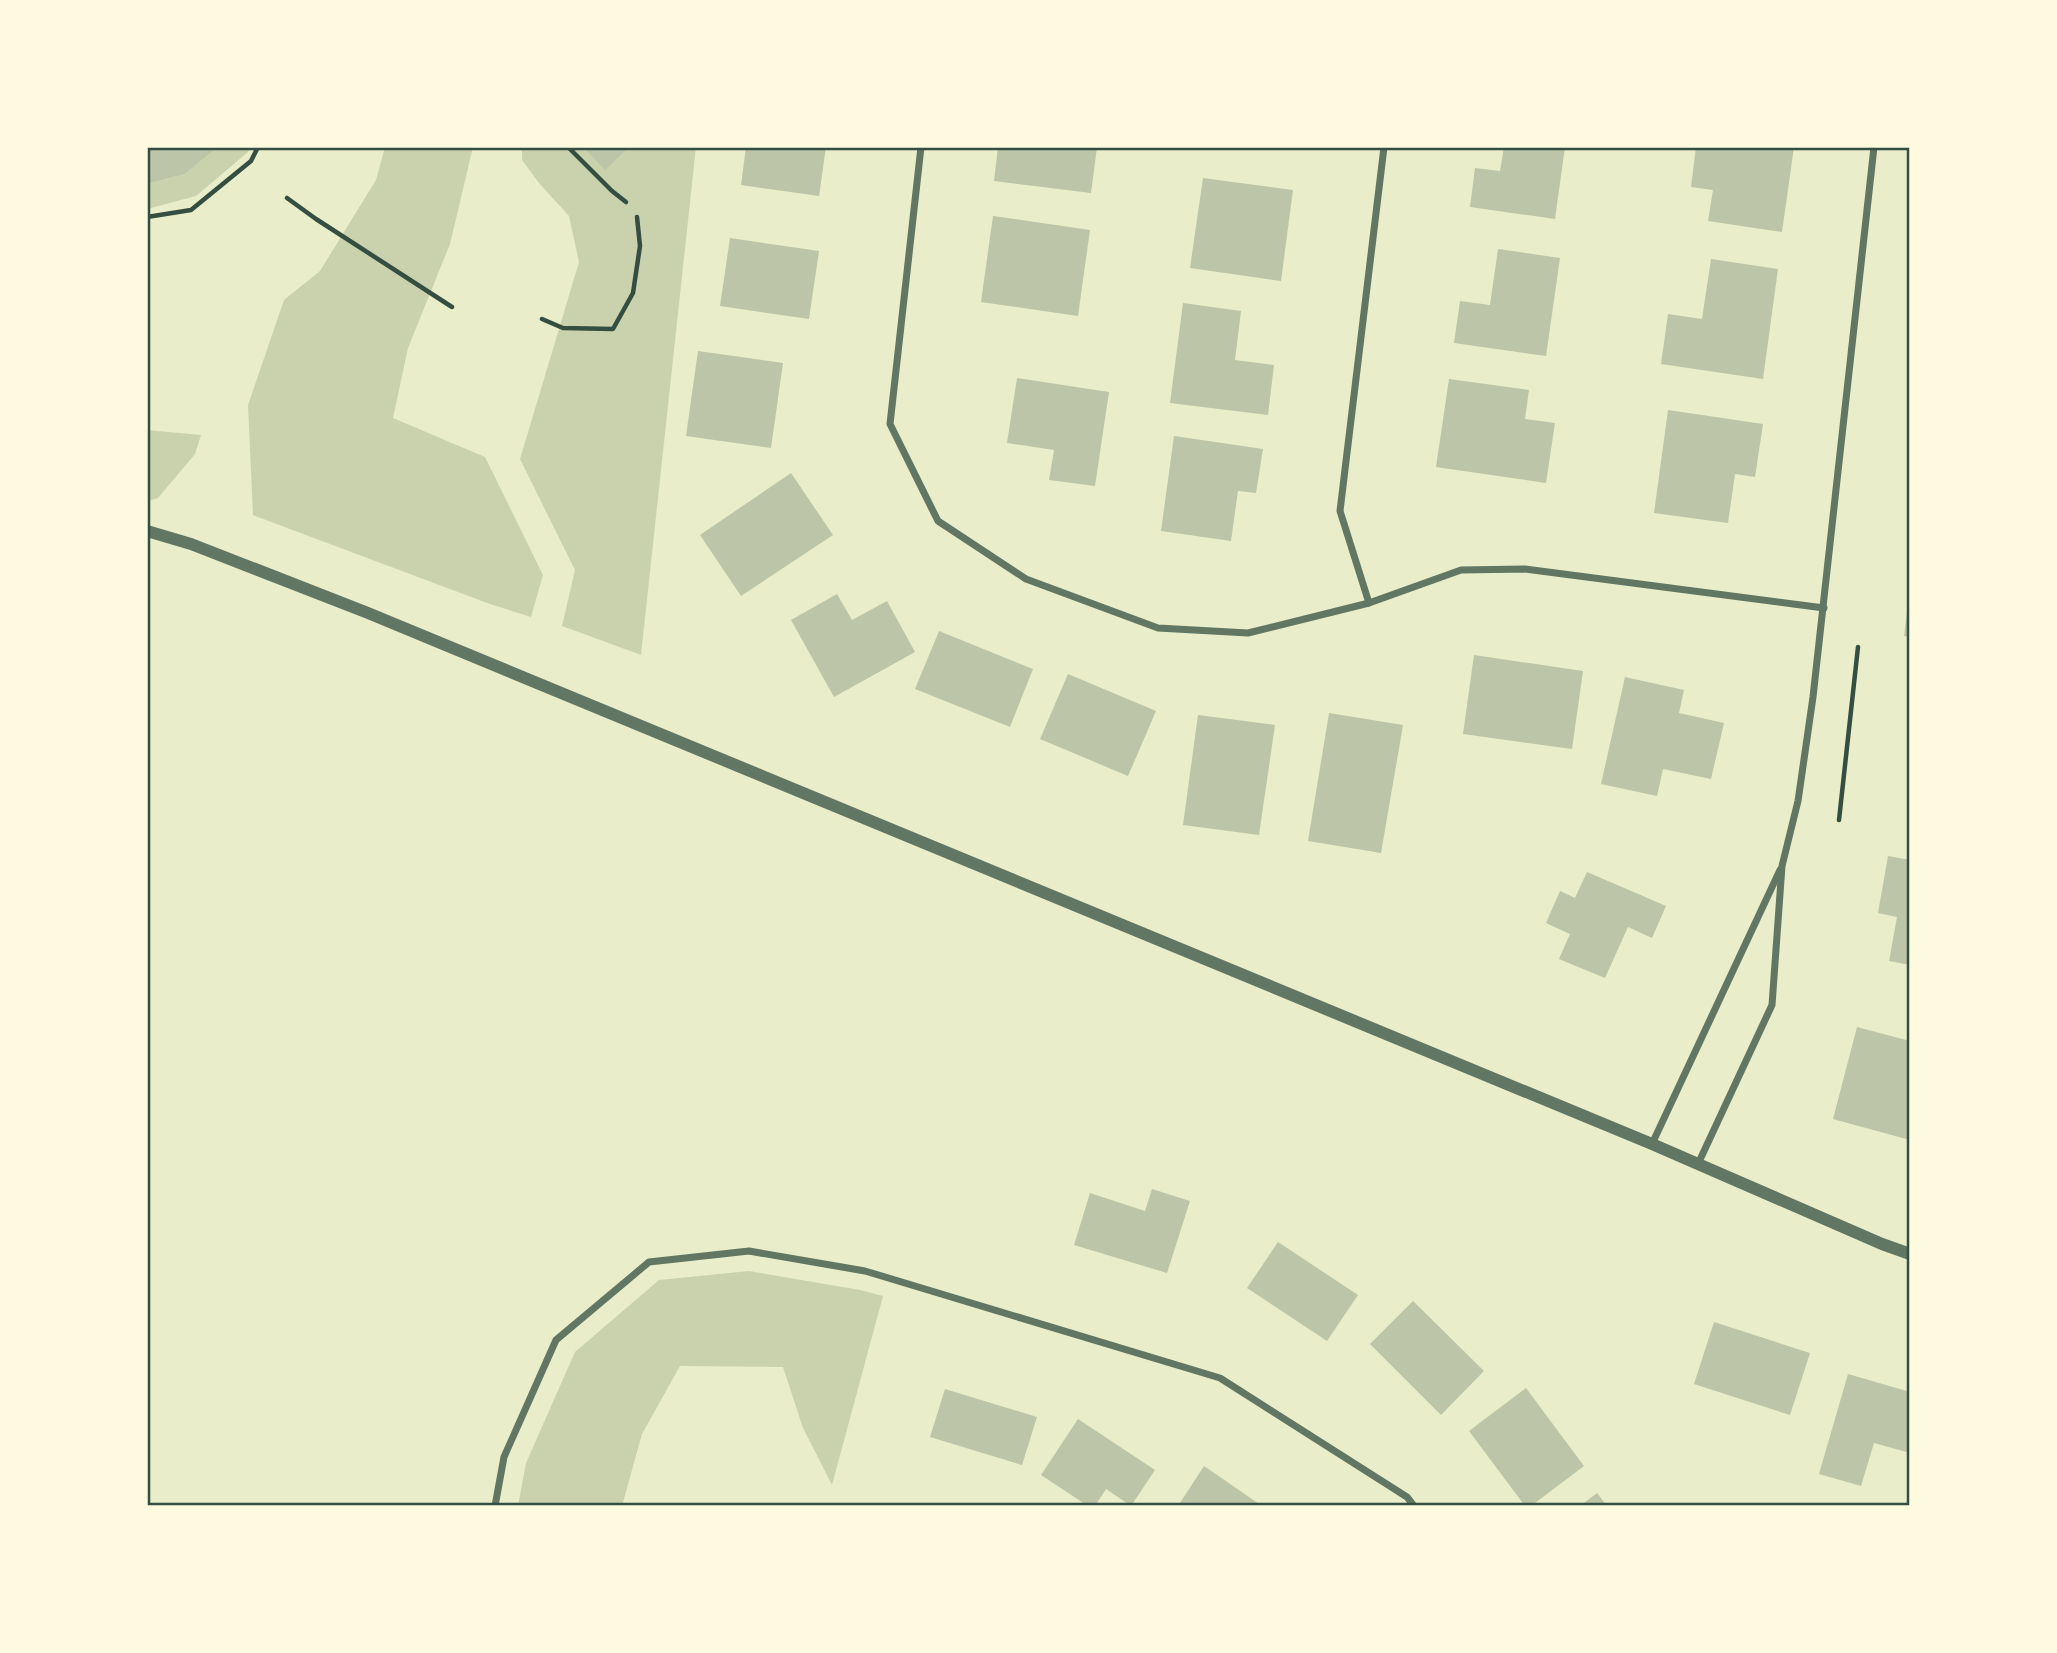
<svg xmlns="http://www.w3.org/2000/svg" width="2057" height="1653" viewBox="0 0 2057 1653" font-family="'Asap Condensed',sans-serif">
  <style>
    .green { fill: #cad2ad }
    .building { fill: #bcc5a7 }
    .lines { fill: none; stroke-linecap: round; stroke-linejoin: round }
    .path { stroke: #344e41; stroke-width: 4.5 }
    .minor { stroke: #617663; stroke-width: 7 }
    .tertiary { stroke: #617663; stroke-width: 12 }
    .neatline { fill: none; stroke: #344e41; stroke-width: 2.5 }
  </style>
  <rect width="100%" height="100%" fill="#e9edc9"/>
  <g class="green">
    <path d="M218 147H251L248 152 196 196 147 209V184L185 174Z"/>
    <path d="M385 147H473L450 244 408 348 393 418 485 457 543 575 531 617 490 604 253 515 248 405 284 300 320 271 376 180Z"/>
    <path d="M522 147H696L641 655 562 626 575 570 520 459 579 262 569 216 539 183 522 160Z"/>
    <path d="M147 430 201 435 195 454 158 498 147 501Z"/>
    <path d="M749 1271 860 1290 883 1296 832 1485 803 1428 783 1367 680 1366 642 1434 622 1506H518L526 1463 575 1352 659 1280Z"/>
  </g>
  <g class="building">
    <path d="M147 147H218L185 174 147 184Z"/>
    <path d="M583 147H629L605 170Z"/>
    <path d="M746 147H826L819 196 741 185Z"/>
    <path d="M998 147H1097L1091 193 994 181Z"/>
    <path d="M1504 147H1565L1555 219 1470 207 1475 168 1500 171Z"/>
    <path d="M1696 147H1794L1782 232 1708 221 1713 190 1691 187Z"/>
    <path d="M1203 178 1293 190 1281 281 1190 268Z"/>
    <path d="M993 216 1090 230 1078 316 981 302Z"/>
    <path d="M730 238 819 251 809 319 720 306Z"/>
    <path d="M1498 249 1560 258 1546 356 1454 343 1460 301 1490 305Z"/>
    <path d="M1711 259 1778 269 1763 379 1661 364 1668 314 1702 319Z"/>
    <path d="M1183 303 1241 311 1235 360 1274 365 1268 415 1170 403Z"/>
    <path d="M698 351 783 363 771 448 686 436Z"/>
    <path d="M1017 378 1109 392 1095 486 1049 480 1054 450 1007 443Z"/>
    <path d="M1449 379 1529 390 1525 419 1555 423 1546 483 1436 467Z"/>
    <path d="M1668 410 1763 424 1755 477 1735 474 1728 523 1654 513Z"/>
    <path d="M1174 436 1263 449 1256 493 1238 491 1231 541 1161 531Z"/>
    <path d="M791 473 833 535 741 596 700 535Z"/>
    <path d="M837 594 852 620 887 601 915 652 834 697 791 620Z"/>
    <path d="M1908 604H1910V637L1904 636Z"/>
    <path d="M939 631 1033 669 1010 727 915 689Z"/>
    <path d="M1474 655 1583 671 1572 749 1463 734Z"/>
    <path d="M1068 674 1156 711 1128 776 1040 739Z"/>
    <path d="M1625 677 1684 690 1679 713 1724 723 1711 779 1663 769 1657 796 1601 784Z"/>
    <path d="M1329 713 1403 725 1381 853 1308 841Z"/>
    <path d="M1198 715 1275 725 1259 835 1183 825Z"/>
    <path d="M1888 856 1910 860V965L1889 961 1897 917 1878 913Z"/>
    <path d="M1587 872 1666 906 1652 938 1628 927 1605 978 1559 959 1570 934 1546 923 1560 891 1575 898Z"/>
    <path d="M1857 1027 1910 1041V1140L1833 1119Z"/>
    <path d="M1152 1189 1190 1201 1167 1273 1074 1245 1090 1193 1145 1211Z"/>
    <path d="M1278 1242 1358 1295 1327 1341 1247 1288Z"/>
    <path d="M1413 1301 1484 1371 1441 1415 1370 1344Z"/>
    <path d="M1714 1322 1810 1353 1790 1415 1694 1384Z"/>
    <path d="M1848 1374 1910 1392V1453L1874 1443 1861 1486 1819 1474Z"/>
    <path d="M1526 1388 1584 1466 1531 1506H1525L1469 1431Z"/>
    <path d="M945 1389 1037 1417 1022 1465 930 1437Z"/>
    <path d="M1078 1419 1155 1470 1131 1506 1106 1489 1095 1506H1088L1041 1475Z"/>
    <path d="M1204 1466 1262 1506H1178Z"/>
    <path d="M1597 1493 1607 1506H1580Z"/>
  </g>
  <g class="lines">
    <g class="path">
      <path d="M568 147 612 191 626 202"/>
      <path d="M287 198 316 219 452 307"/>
      <path d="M147 217 191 210 251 161 258 147"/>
      <path d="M542 319 563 328 613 329 633 293 640 246 637 217"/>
      <path d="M1839 820 1858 647"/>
    </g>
    <g class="minor">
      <path d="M921 147 890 424 938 521 1026 579 1158 628 1248 633 1369 603 1461 570 1525 569 1824 608"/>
      <path d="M1369 603 1340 511 1384 147"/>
      <path d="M1652 1144 1780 870"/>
      <path d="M1698 1164 1772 1005 1782 866 1798 801 1813 697 1874 147"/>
      <path d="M495 1506 504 1457 556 1340 649 1262 749 1251 865 1271 1220 1378 1407 1497 1414 1506"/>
    </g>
    <path class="tertiary" d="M147 531 191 544 368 613 1652 1144 1882 1244 1910 1254"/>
  </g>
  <rect width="2057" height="1653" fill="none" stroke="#fefae0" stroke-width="298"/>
  <rect x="149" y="149" width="1759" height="1355" class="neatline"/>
</svg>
